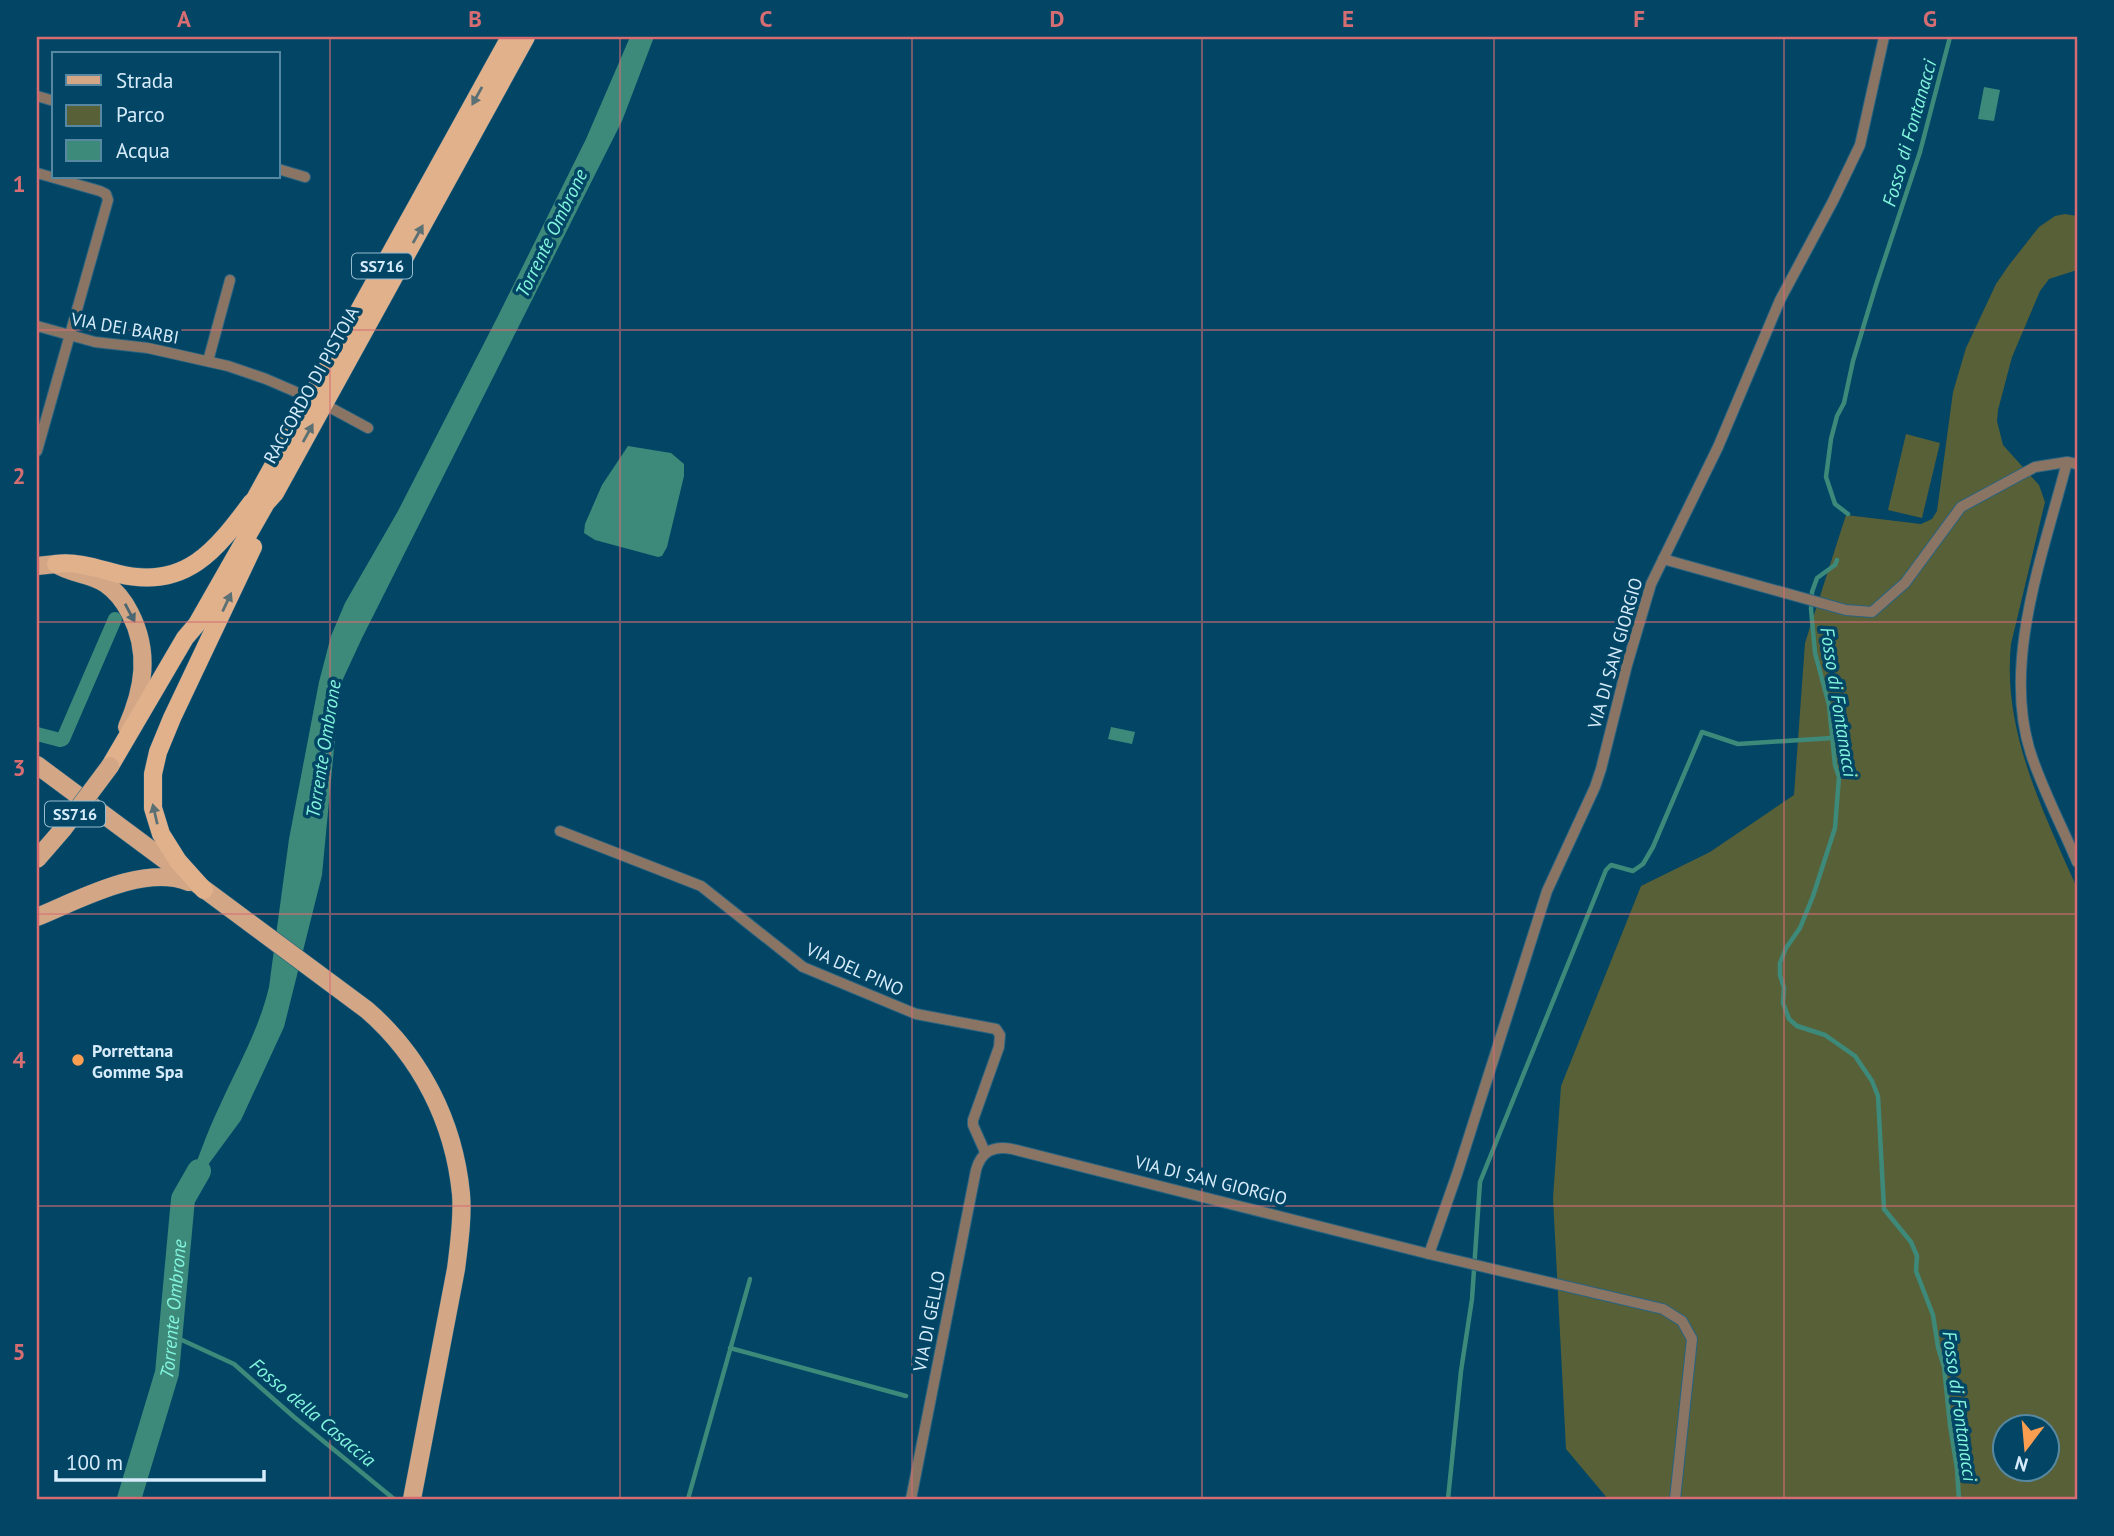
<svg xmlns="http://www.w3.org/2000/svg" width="2114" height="1536" viewBox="0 0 2114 1536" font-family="'PT Sans',sans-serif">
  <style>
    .green { fill: #586038; fill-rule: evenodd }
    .water { fill: #3d8a7b }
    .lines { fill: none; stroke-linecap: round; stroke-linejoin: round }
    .stream { stroke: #3d8a7b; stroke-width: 4.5 }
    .canal { stroke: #3d8a7b; stroke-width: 14 }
    .river { stroke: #3d8a7b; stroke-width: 24 }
    .minor-casing { stroke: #286380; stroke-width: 12 }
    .primary-casing { stroke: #286380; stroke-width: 19 }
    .trunk-casing { stroke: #286380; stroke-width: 19 }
    .minor { stroke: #8a7565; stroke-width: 10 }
    .primary { stroke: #d3a786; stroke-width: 18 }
    .trunk { stroke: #e1b18c; stroke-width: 18 }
    .primary-bridge-casing { stroke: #286380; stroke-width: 19; stroke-linecap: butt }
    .primary-bridge { stroke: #d3a786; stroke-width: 18 }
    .oneway { fill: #5b7075 }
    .oneway2 { fill: #4b6771 }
    .grid { fill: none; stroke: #d66d72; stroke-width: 2; stroke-opacity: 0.55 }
    .poi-dot { fill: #fb9e50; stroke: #024565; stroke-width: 2.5 }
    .labels { text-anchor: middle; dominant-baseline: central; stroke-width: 7; stroke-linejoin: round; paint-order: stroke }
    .shield { fill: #024565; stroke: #96bace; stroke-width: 2 }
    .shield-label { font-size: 16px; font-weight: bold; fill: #d6ecfb }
    .street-label { font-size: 18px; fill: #d6ecfb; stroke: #024565 }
    .poi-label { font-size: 18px; font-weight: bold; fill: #d6ecfb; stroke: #024565; text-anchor: start }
    .water-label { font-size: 19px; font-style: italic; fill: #83f5dd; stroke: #024565 }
    .neatline { fill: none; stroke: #d66d72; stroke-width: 2.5 }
    .grid-label { font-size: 23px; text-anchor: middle; font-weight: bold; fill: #d66d72 }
  </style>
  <rect width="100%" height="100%" fill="#024565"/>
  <g class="green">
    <path d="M2065 214 2077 216V270L2049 279 2040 291 2012 357 1998 410 1997 421 2003 445 2039 485 2045 502 2011 644C2002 730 2043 811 2077 888V1499H1608L1566 1449 1553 1198 1561 1086 1641 886 1710 852 1794 795 1805 643 1846 515 1921 524 1932 519 1937 511 1953 392 1966 348 1996 284 2009 265 2039 227 2055 216ZM2006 1428H2048V1470H2006Z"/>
    <path d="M1906 434 1940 443 1922 518 1888 510Z"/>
  </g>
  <g class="water">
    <path d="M630 37H654L622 121 362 638 343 679 339 696 322 875 284 1027 241 1120 183 1199C195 1167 206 1134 221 1103 239 1064 259 1029 269 987L289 839 319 682 331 636 345 603 398 511 498 316 586 139Z"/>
    <path d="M1984 87 2000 90 1994 121 1978 119Z"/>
    <path d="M628 446 671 453 684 464V476L667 547 662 556 658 557 595 540 584 533 585 524 602 485Z"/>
    <path d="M1111 727 1135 732 1132 744 1108 739Z"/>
  </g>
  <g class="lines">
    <g class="stream">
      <path d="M1848 514 1835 504 1826 477 1831 439 1837 416 1844 403 1853 361 1876 285 1920 152 1950 37"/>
      <path d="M1837 560 1835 565 1817 578 1812 592 1811 609 1815 653 1829 705 1835 765 1839 777 1835 828 1813 896 1800 928 1786 948 1780 963V975L1784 988 1783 1003 1789 1019 1797 1026 1825 1035 1855 1056 1872 1081 1878 1096 1884 1209 1911 1242 1917 1256 1916 1271 1933 1315 1938 1347 1944 1367 1950 1425 1957 1469 1959 1499"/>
      <path d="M171 1335 234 1364 294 1417 394 1499"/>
      <path d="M730 1348 906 1396"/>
      <path d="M688 1499 750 1279"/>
      <path d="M1448 1499 1461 1371 1472 1299 1480 1182 1606 870 1611 865 1633 871 1643 864 1653 847 1702 732 1738 744 1832 738"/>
    </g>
    <path class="canal" d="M37 734 60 740 63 739 115 619"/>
    <path class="river" id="s1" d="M129 1499 167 1373 183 1199 199 1171"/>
    <defs>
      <g id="minor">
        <path d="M37 96 54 101"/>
        <path d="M278 169 305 177"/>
        <path d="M37 173 100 191 106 194 108 200 37 451"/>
        <path d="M37 326 95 342 148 348 228 366 266 379 303 395"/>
        <path d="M208 361 230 280"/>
        <path d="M331 408 368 428"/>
        <path d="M2067 462C2044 552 2001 663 2031 754 2043 791 2062 826 2077 862"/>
        <path d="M1663 559 1846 610 1872 612 1905 583 1961 507 2035 467 2067 462 2077 464"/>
        <path d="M560 831 701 886 803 967 916 1014 996 1029 1000 1035 999 1047 973 1120V1125L985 1152"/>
        <path d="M1429 1254 1663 1309 1682 1321 1692 1339 1675 1499"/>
        <path d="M911 1499 976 1170C981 1152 993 1145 1012 1149L1429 1254 1458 1171 1547 891 1595 787 1601 769 1627 665 1651 584 1718 447 1780 300 1833 201 1860 145 1884 37"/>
      </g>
      <g id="primary">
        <path d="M37 566 56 564C70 574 90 573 106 584 116 591 124 601 130 613 150 652 144 688 127 727"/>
        <path d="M37 765 367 1010C421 1057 454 1122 461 1194 463 1218 459 1245 456 1269L412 1499"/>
        <path d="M37 917C79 900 143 864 189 882"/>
      </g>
      <g id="trunk">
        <path d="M249 514 256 497 510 37"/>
        <path d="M56 564C77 561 99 569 119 574 186 590 216 550 252 502"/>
        <path d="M110 766 185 638 197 624 266 503 275 493 526 37"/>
        <path d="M204 890 178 861 161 834 153 808V774L158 752 172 718 253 547"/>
      </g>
    </defs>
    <use href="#minor" class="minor-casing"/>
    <use href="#primary" class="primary-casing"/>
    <use href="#trunk" class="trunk-casing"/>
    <use href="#minor" class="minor"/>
    <use href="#primary" class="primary"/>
    <use href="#trunk" class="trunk"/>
    <defs>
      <path id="primary-bridge" d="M37 859 63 829 110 766"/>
    </defs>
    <use href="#primary-bridge" class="primary-bridge-casing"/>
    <use href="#primary-bridge" class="primary-bridge"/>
  </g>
  <defs><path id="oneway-solid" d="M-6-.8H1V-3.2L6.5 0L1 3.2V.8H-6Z" transform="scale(1.75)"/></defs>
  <g class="oneway">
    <use href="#oneway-solid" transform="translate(477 96) rotate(119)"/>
    <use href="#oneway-solid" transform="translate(418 234) rotate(-61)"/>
    <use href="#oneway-solid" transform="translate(308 433) rotate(-61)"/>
    <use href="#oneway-solid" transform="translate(227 602) rotate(-65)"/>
    <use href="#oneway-solid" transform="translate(155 814) rotate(-103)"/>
  </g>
  <use class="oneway2" href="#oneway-solid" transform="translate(130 613) rotate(62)"/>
  <path class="grid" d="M330 37V1499M620 37V1499M912 37V1499M1202 37V1499M1494 37V1499M1784 37V1499M37 330H2077M37 622H2077M37 914H2077M37 1206H2077"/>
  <circle class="poi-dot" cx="78" cy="1060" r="7"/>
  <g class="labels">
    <g class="shield">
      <rect x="352" y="253.5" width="60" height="25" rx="5"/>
      <rect x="45" y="801.5" width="60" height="25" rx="5"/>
    </g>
    <g class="shield-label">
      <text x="382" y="266">SS716</text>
      <text x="75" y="814">SS716</text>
    </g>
    <g class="street-label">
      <text transform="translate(125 328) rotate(10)">VIA DEI BARBI</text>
      <text transform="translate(311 385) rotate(-61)">RACCORDO DI PISTOIA</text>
      <text transform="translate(1615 653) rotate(-74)">VIA DI SAN GIORGIO</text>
      <text transform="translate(855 969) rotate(24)">VIA DEL PINO</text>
      <text transform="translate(1211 1180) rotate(14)">VIA DI SAN GIORGIO</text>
      <text transform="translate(929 1321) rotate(-79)">VIA DI GELLO</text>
    </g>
    <g class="poi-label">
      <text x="92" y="1050">Porrettana<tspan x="92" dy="21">Gomme Spa</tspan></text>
    </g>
    <g class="water-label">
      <text transform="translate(1909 133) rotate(-74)">Fosso di Fontanacci</text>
      <text transform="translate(551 233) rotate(-64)">Torrente Ombrone</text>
      <text transform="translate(1839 702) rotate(81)">Fosso di Fontanacci</text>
      <text transform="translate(323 749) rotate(-81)">Torrente Ombrone</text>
      <text stroke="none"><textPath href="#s1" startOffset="196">Torrente Ombrone</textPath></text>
      <text transform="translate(1960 1406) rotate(82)">Fosso di Fontanacci</text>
      <text transform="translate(313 1412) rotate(40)">Fosso della Casaccia</text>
    </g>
  </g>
  <rect width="2114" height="1536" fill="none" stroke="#024565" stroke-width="77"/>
  <rect x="52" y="52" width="228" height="126" fill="#024565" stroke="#5788a1" stroke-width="2"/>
  <rect x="66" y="75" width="35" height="10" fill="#d3a786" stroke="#5788a1" stroke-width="2"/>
  <text x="116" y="88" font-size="21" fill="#d6ecfb">Strada</text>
  <rect x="66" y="105" width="35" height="21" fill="#586038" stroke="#5788a1" stroke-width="2"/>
  <text x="116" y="122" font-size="21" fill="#d6ecfb">Parco</text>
  <rect x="66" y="140" width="35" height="21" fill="#3d8a7b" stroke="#5788a1" stroke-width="2"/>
  <text x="116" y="158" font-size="21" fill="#d6ecfb">Acqua</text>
  <g transform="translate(2026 1448) rotate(196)"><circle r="33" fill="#024565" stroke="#5788a1" stroke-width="2"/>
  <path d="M0-5L12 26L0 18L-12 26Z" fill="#fb9e50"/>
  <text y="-10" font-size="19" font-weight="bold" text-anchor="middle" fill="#d6ecfb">N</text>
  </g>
  <path d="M56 1470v10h208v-10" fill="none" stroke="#d6ecfb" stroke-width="3.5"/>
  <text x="66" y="1470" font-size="21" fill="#d6ecfb" stroke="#024565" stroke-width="5" paint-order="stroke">100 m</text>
  <rect x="38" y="38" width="2038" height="1460" class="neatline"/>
  <g class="grid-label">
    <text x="184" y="27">A</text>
    <text x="475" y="27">B</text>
    <text x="766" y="27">C</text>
    <text x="1057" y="27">D</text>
    <text x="1348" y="27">E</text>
    <text x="1639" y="27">F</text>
    <text x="1930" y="27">G</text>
    <text x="19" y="192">1</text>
    <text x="19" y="484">2</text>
    <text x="19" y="776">3</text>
    <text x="19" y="1068">4</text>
    <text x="19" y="1360">5</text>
  </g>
</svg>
